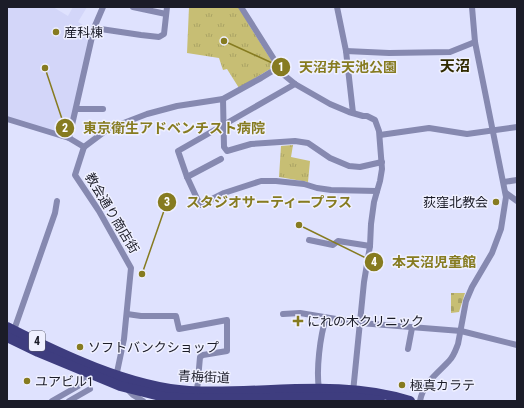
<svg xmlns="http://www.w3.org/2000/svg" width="524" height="408" viewBox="0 0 524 408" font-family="'Roboto Condensed','Noto Sans JP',sans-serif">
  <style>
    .built { fill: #d3d6f9 }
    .cemetery { fill: url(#cemetery-stones) }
    .park { fill: url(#park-tufts) }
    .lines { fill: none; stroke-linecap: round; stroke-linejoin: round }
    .street { stroke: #8689b0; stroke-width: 6 }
    .primary { stroke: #3e3d7f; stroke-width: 10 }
    .poi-dot { fill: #867b20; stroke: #eff0ff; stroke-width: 1.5 }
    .labels { text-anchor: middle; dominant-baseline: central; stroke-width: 3; stroke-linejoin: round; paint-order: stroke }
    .shield { fill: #eff0ff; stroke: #5b5c68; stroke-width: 1 }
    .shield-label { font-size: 12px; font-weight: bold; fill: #1b1c28 }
    .poi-label { font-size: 13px; fill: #1b1c28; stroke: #eff0ff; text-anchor: start }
    .street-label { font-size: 13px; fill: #1b1c28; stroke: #eff0ff }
    .quarter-label { font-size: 15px; font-weight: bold; fill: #312b00; stroke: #eff0ff }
    .leader { fill: none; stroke: #867b20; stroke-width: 1.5 }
    .callout-dot { fill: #867b20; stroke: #eff0ff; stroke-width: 1.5 }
    .mark-label { font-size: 12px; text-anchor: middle; font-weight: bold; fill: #fff }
    .callout-label { font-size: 14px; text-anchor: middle; font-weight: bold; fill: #867b20; stroke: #eff0ff; stroke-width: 3; stroke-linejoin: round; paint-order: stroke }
  </style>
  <defs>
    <pattern id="cemetery-stones" width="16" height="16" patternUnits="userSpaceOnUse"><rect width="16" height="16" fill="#c7be74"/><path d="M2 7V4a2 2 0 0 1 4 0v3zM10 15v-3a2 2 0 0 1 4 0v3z" fill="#aaa364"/></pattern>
    <pattern id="park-tufts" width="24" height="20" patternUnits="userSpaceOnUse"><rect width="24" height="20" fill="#c7be74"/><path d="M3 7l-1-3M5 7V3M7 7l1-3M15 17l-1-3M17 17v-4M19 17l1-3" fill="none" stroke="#aaa364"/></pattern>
  </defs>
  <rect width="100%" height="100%" fill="#dfe2fe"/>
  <path class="built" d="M7 7H53L68 16 73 7H87L78 22 92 30 67 135 7 117Z"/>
  <path class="cemetery" d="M451 293H465L459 312 451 313Z"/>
  <g class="park">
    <path d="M189 7H240L249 25 275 66 239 88 227 69 223 70 219 58 187 53Z"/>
    <path d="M293 145 291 157 310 161 308 182 279 177 281 146Z"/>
  </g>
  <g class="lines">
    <g class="street">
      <path d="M133 7 166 14"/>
      <path d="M241 7 284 75 295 84 330 104 349 112 363 116H367L375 120 379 131 382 169 380 181 374 202 371 224 370 246 364 282 353 392"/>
      <path d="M337 7 346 51 353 113"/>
      <path d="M94 28 141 35 159 37 164 34 167 7"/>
      <path d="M346 51 389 53 450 52 475 42"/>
      <path d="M295 84 178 151 187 177 200 205 224 193 261 181H276L304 184 317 188 331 190 377 191"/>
      <path d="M223 99 224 147 227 151 251 144 295 141 308 143 330 158 349 166 360 167 382 162"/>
      <path d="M77 109H103"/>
      <path d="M7 119 69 138 84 147"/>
      <path d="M380 135 429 128 467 134 517 127"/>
      <path d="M69 138 94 28 103 7"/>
      <path d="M84 147 75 175 99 211 131 268 124 339 116 377"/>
      <path d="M84 147 108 129 147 114 177 106 223 99 261 78 279 67"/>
      <path d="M187 177 221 159"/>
      <path d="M504 182 517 180"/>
      <path d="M506 193 517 201"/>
      <path d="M309 240 333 245 338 241 370 246"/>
      <path d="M127 314 141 316H176L179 329 227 320V351L203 355 200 357 197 391"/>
      <path d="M283 314 300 313 360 323 461 331 517 345"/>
      <path d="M14 330 55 213 57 201"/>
      <path d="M408 349 412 328"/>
      <path d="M127 389 133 395 143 401"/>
      <path d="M319 389C316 370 320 336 326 318"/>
      <path d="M52 401 80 385 89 374"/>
      <path d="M69 401 90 389"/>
      <path d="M420 401C423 383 438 373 449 361 454 356 456 349 458 344L466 301 472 287 492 253 501 229 506 197 475 42 472 7"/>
    </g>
    <g class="primary">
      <path d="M7 327C60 354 129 387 189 391 263 395 339 378 410 401"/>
      <path d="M7 337 38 352 120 386 164 397 195 399 350 397 380 401"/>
    </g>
  </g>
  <g class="poi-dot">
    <circle cx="56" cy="32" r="4"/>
    <circle cx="496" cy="202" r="4"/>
    <path d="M296 315h4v4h4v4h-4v4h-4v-4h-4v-4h4z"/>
    <circle cx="80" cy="347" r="4"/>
    <circle cx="27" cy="381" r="4"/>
    <circle cx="402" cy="385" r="4"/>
  </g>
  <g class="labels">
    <rect class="shield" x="29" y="331" width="16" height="20" rx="3"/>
    <g class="shield-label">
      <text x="37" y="341">4</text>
    </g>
    <g class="poi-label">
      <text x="64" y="32">産科棟</text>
      <text x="488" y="202" text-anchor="end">荻窪北教会</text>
      <text x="307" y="321">にれの木クリニック</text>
      <text x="88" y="347">ソフトバンクショップ</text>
      <text x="35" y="381">ユアビル1</text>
      <text x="410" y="385">極真カラテ</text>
    </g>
    <g class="street-label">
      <text transform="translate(112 213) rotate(59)">教会通り商店街</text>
      <text transform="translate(204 377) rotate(2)">青梅街道</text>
    </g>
    <g class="quarter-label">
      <text x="455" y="66">天沼</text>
    </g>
  </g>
  <path class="leader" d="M224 41L281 67M45 68L65 128M142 274L167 202M299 225L374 262"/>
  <g class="callout-dot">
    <circle cx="224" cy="41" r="4"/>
    <circle cx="45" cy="68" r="4"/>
    <circle cx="142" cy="274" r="4"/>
    <circle cx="299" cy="225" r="4"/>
    <circle cx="281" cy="67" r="10"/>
    <circle cx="65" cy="128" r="10"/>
    <circle cx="167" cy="202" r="10"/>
    <circle cx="374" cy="262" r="10"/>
  </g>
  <g class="mark-label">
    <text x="281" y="71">1</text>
    <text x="65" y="132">2</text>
    <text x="167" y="206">3</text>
    <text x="374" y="266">4</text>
  </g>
  <g class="callout-label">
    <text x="348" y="72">天沼弁天池公園</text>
    <text x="174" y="133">東京衛生アドベンチスト病院</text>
    <text x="269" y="207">スタジオサーティープラス</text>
    <text x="434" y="267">本天沼児童館</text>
  </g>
  <rect width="524" height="408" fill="none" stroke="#1b1c28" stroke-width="16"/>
</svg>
